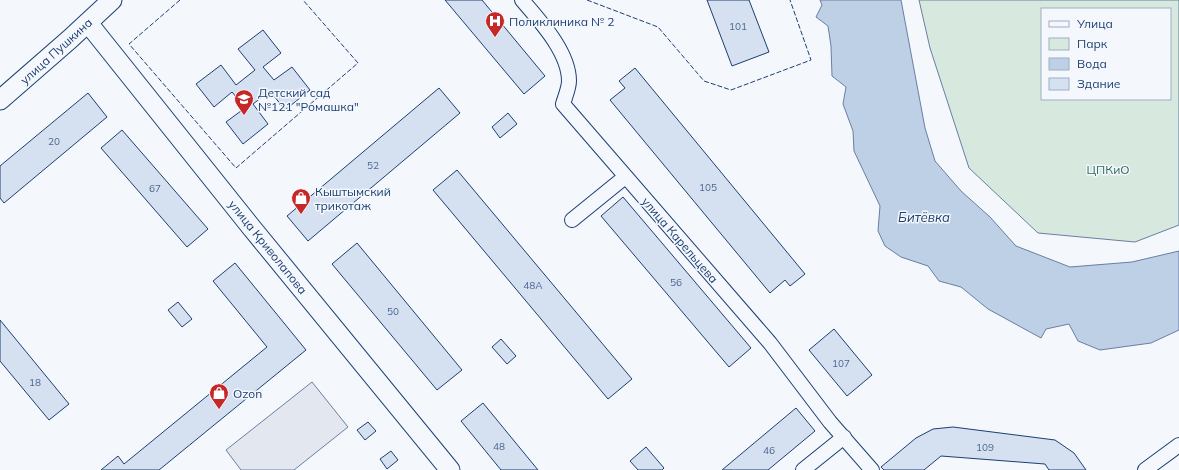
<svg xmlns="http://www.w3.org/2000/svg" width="1179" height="470" viewBox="0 0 1179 470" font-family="Mulish,sans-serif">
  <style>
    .green { fill: #d7e8df; stroke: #687fa3; fill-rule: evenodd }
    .parking { fill: #e3e8f0; stroke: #687fa3 }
    .water { fill: #bed0e5; stroke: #687fa3 }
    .building { fill: #d5e0f0; stroke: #1d3f73 }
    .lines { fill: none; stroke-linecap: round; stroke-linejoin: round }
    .street-casing { stroke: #1d3f73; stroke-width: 16 }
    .secondary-casing { stroke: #1d3f73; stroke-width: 21 }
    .street { stroke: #f4f7fb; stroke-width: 14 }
    .secondary { stroke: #f4f7fb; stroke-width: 19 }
    .fence { stroke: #1d3f73; stroke-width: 1; stroke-dasharray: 5 2; stroke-linecap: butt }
    .labels { text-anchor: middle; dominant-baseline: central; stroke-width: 3; stroke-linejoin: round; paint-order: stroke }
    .number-label { font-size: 10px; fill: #4b6792 }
    .poi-label { font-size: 12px; fill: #1d3f73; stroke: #f4f7fb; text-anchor: start }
    .street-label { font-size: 12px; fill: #1d3f73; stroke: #f4f7fb }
    .park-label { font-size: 12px; fill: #2c6c60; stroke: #f4f7fb }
    .water-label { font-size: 13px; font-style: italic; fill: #1d3f73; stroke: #f4f7fb }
  </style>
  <rect width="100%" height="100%" fill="#f4f7fb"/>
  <path class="green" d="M919 0H1179V225L1135 242 1038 233 969 168 930 48ZM1042 9H1170V99H1042Z"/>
  <path class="parking" d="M312 382 348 427 294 470H241L226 450Z"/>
  <path class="water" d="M820 0H901L925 128 935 161 961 191 990 217 1016 246 1070 267 1132 262 1179 251V330L1151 343 1100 350 1078 341 1069 324 1046 329 1041 338 988 309 961 287 939 281 928 266 901 257 885 246 878 231 880 206 854 151 853 131 843 104 846 87 832 76 831 46 828 26 816 17 822 5Z"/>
  <g class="building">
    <path d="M445 0H482L545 76 524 94Z"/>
    <path d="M707 0H749L769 52 732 66Z"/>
    <path d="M263 30 281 53 263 67 274 80 292 67 310 90 285 110 270 91 253 104 268 124 243 144 226 122 245 108 232 92 214 107 196 84 221 65 236 85 255 70 238 49Z"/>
    <path d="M635 68 805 274 790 286 785 280 770 293 610 100 625 88 619 81Z"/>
    <path d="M439 88 460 113 308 241 287 216Z"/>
    <path d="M88 93 107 117 4 203 0 198V166Z"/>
    <path d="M508 113 517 124 500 138 492 127Z"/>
    <path d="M122 130 208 229 187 247 101 148Z"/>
    <path d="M457 170 632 379 608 399 433 190Z"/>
    <path d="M623 197 751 348 729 367 601 216Z"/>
    <path d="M357 243 462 370 437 390 332 264Z"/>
    <path d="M235 263 306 350 159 470H101L118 456 124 464 267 347 213 281Z"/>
    <path d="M178 302 192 319 182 327 168 310Z"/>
    <path d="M0 320 69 404 49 420 0 361Z"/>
    <path d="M834 329 872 375 847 396 809 350Z"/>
    <path d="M501 339 516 356 507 364 492 347Z"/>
    <path d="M483 403 538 470H501L461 421Z"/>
    <path d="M796 408 815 431 768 470H722Z"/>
    <path d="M368 422 376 431 365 440 357 430Z"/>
    <path d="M953 427 1055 440 1074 453 1086 470H1049L1045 464 941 456 924 470H884L881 467 916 438 933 429Z"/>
    <path d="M646 447 664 468 662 470H638L630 461Z"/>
    <path d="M391 451 398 460 387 469 380 459Z"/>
  </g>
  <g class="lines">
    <defs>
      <g id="street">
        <path d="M522 0C540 21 569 52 569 81 569 88 565 97 563 104L770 343 830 422 872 470"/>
        <path d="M572 220 625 177"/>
        <path d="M803 470 844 437"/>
        <path d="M1145 470 1179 445"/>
      </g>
      <g id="secondary">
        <path d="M88 23 251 227 450 470"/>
        <path d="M0 100 70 39 112 0"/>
      </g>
    </defs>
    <use href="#street" class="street-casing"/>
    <use href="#secondary" class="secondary-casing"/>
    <use href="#street" class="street"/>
    <use href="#secondary" class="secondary"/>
    <g class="fence">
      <path d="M180 0 129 44 236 168 358 63 303 0"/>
      <path d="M587 0 658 27 704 81 731 90 811 60 790 0"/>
    </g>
  </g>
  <defs>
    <symbol id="hospital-pin" viewBox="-11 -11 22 30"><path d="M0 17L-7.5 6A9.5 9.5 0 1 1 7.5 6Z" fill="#c62828" stroke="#f4f7fb"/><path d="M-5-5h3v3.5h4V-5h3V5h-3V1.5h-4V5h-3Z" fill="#fff"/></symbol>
    <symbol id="school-pin" viewBox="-11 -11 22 30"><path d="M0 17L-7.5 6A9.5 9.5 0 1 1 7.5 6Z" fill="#c62828" stroke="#f4f7fb"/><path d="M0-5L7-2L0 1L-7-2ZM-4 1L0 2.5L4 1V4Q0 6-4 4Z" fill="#fff"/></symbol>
    <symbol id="shop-pin" viewBox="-11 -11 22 30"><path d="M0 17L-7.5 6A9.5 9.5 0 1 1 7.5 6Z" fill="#c62828" stroke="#f4f7fb"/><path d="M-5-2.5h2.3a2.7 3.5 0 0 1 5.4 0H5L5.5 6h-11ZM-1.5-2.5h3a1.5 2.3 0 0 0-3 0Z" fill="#fff"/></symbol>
  </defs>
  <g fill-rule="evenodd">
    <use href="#hospital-pin" x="484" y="10" width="22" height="30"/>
    <use href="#school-pin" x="233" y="88" width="22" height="30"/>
    <use href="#shop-pin" x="290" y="187" width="22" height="30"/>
    <use href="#shop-pin" x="208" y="382" width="22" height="30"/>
  </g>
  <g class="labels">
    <g class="number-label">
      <text x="738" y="26">101</text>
      <text x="54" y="141">20</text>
      <text x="373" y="165">52</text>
      <text x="708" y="187">105</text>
      <text x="155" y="188">67</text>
      <text x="676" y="282">56</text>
      <text x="533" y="285">48А</text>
      <text x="393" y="311">50</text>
      <text x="841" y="363">107</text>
      <text x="35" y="382">18</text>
      <text x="499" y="446">48</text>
      <text x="985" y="447">109</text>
      <text x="769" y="450">46</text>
    </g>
    <g class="poi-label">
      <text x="509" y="21">Поликлиника № 2</text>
      <text x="258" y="92">Детский сад<tspan x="258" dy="14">№121 "Ромашка"</tspan></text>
      <text x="315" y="191">Кыштымский<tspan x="315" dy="14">трикотаж</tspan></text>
      <text x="233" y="393">Ozon</text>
    </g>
    <g class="street-label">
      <text transform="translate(56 51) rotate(-42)">улица Пушкина</text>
      <text transform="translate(680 240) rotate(49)">улица Карельцева</text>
      <text transform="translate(268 247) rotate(51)">улица Криволапова</text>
    </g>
    <g class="park-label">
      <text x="1108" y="169">ЦПКиО</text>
    </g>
    <g class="water-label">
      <text x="924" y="217">Битёвка</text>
    </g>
  </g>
  <rect x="1041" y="8" width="130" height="92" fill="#f4f7fb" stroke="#9eadc5"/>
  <rect x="1049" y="21" width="20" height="6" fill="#f4f7fb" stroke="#9eadc5"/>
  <text x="1077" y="28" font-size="12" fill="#1d3f73">Улица</text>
  <rect x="1049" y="38" width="20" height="12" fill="#d7e8df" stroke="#9eadc5"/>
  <text x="1077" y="48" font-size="12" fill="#1d3f73">Парк</text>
  <rect x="1049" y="58" width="20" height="12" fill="#bed0e5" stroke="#9eadc5"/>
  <text x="1077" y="68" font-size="12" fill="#1d3f73">Вода</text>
  <rect x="1049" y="78" width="20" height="12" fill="#d5e0f0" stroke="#9eadc5"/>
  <text x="1077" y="88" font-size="12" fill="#1d3f73">Здание</text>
</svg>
